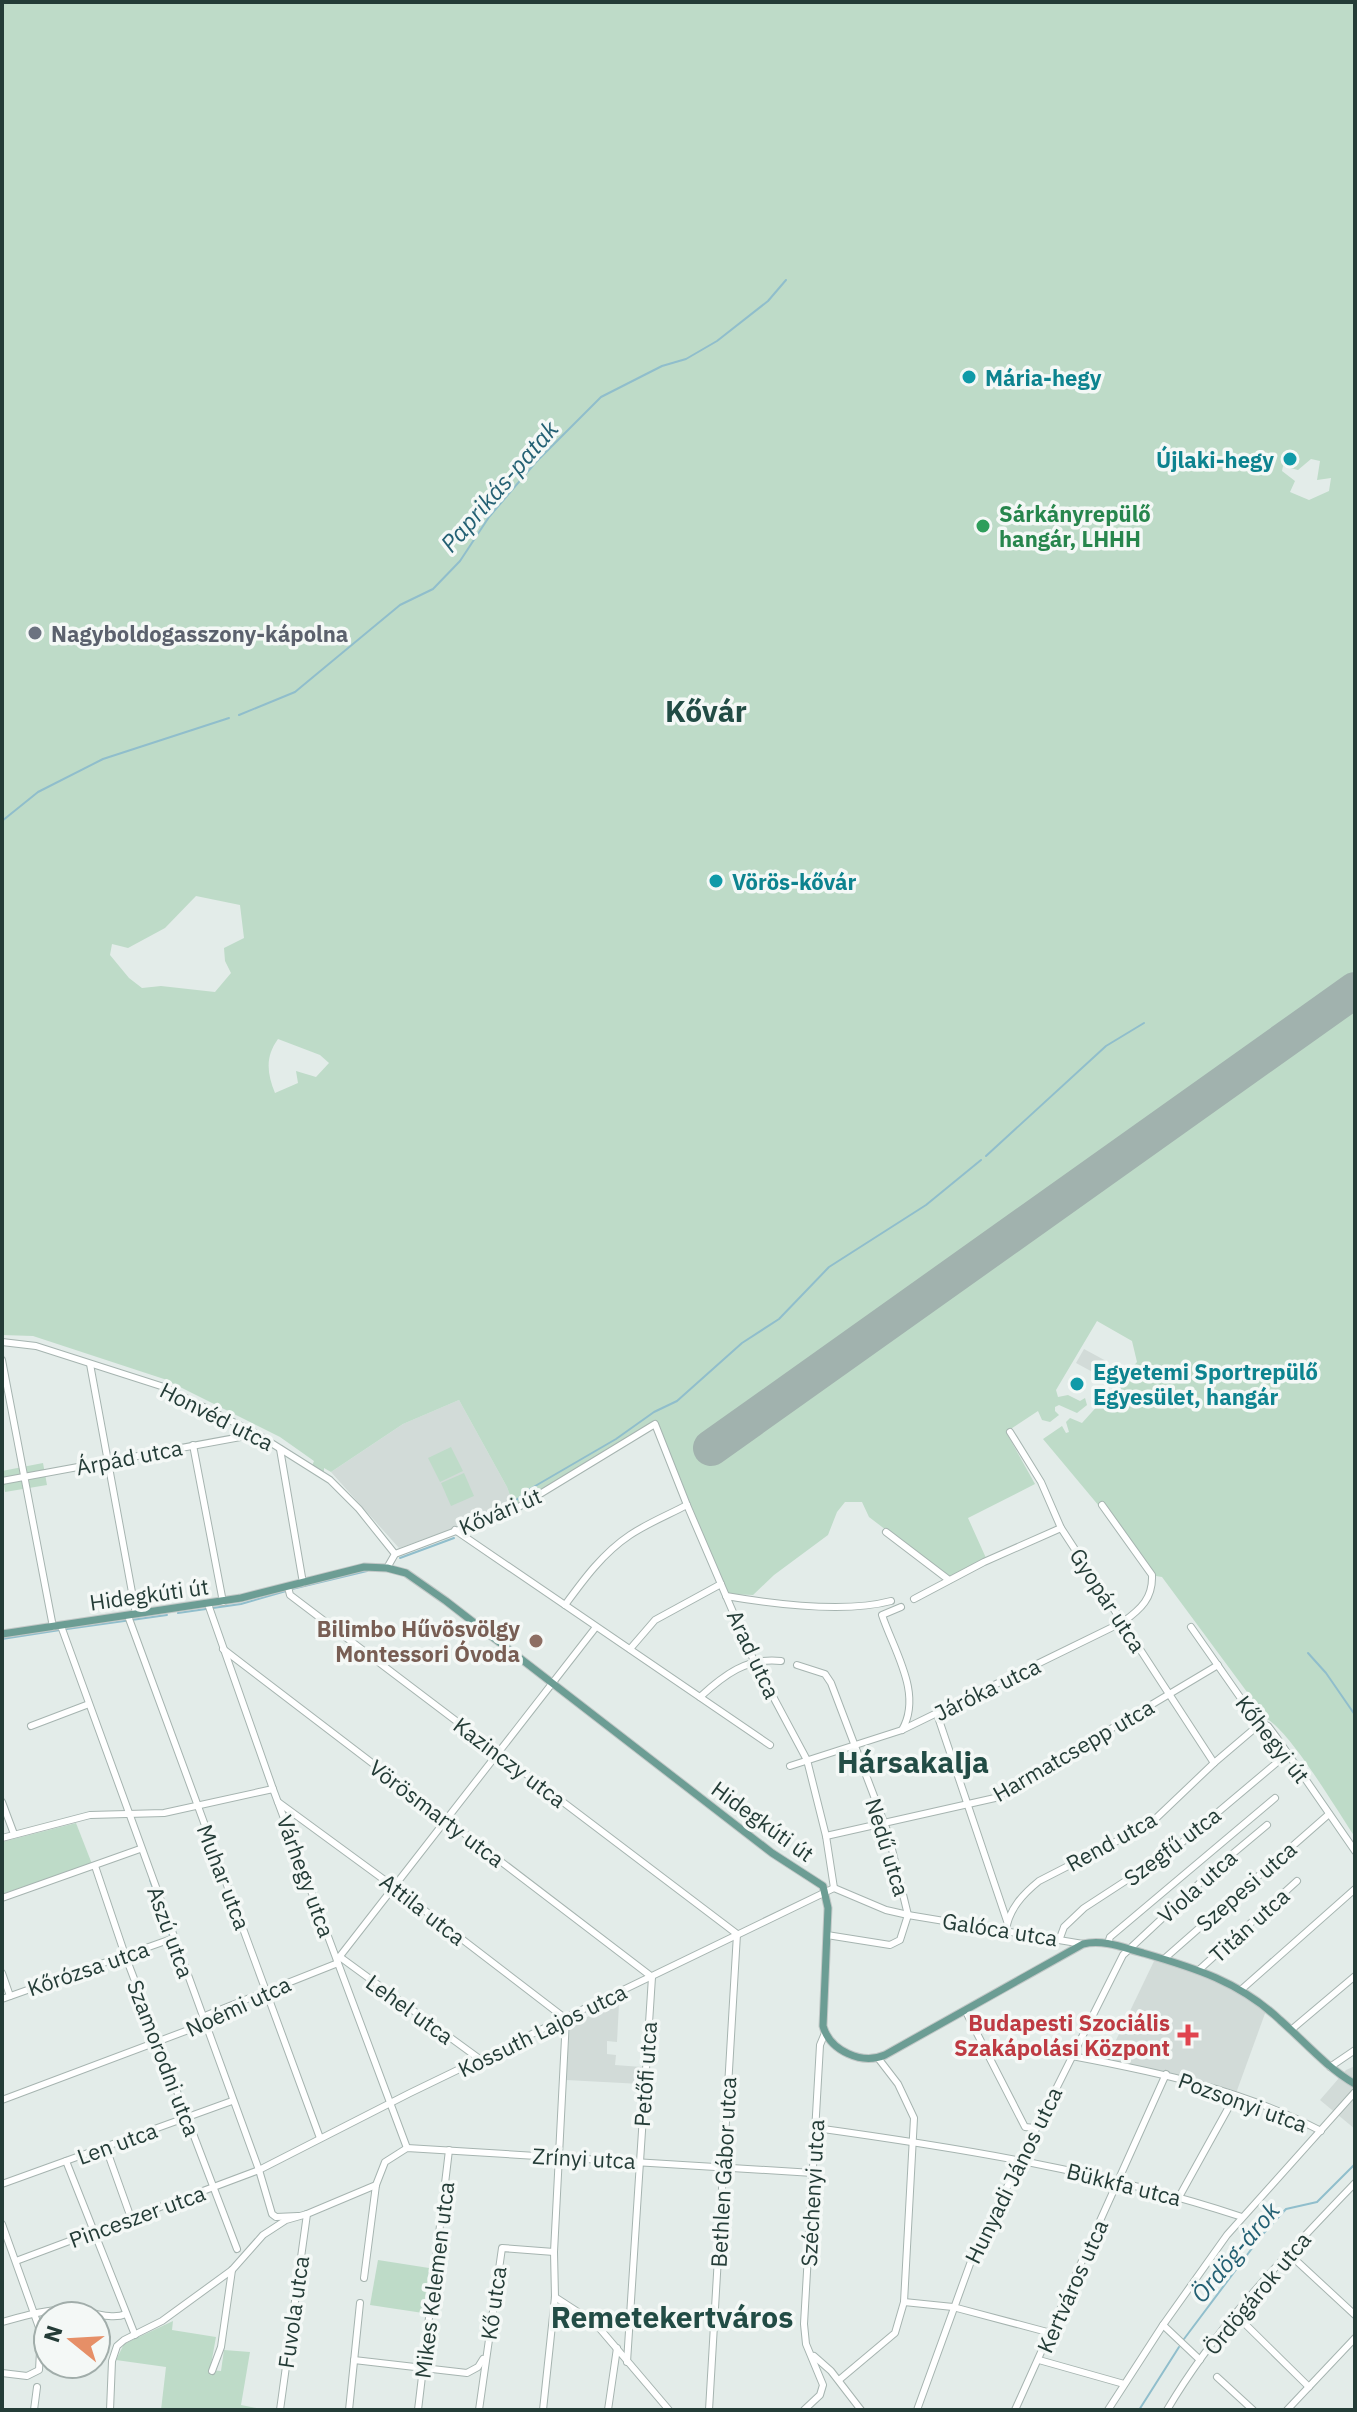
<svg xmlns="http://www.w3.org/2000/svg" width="1357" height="2412" viewBox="0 0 1357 2412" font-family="'IBM Plex Sans',sans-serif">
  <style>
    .built { fill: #d2dbd8 }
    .green { fill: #bedbc8; fill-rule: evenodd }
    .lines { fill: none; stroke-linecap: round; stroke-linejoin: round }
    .stream { stroke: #90becc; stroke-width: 2 }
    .runway { stroke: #a1b2ae; stroke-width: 36 }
    .minor-casing { stroke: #a6b4b0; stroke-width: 8 }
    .major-casing { stroke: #c2c8c7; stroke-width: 9 }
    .minor { stroke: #fff; stroke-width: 6 }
    .major { stroke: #6c9d94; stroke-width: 7 }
    .culture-dot { fill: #0f9aa8; stroke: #f4f8f6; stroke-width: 3 }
    .leisure-dot { fill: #2e9e5b; stroke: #f4f8f6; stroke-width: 3 }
    .worship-dot { fill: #6b7280; stroke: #f4f8f6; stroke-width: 3 }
    .education-dot { fill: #8d6e63; stroke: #f4f8f6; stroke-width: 3 }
    .health-dot { fill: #e0444e; stroke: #f4f8f6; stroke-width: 3 }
    .labels { text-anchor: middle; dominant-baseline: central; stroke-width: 7; stroke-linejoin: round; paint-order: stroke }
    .culture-label { font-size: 22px; font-weight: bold; fill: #0d838f; stroke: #f4f8f6; text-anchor: start }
    .leisure-label { font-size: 22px; font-weight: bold; fill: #27864d; stroke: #f4f8f6; text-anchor: start }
    .worship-label { font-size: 22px; font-weight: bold; fill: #5b616d; stroke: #f4f8f6; text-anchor: start }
    .street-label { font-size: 22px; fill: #243c37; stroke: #f4f8f6 }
    .education-label { font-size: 22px; font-weight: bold; fill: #785e54; stroke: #f4f8f6; text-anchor: end }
    .health-label { font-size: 22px; font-weight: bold; fill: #be3a42; stroke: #f4f8f6; text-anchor: end }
    .water-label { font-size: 24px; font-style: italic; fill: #236073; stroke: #f4f8f6 }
    .district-label { font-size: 30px; font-weight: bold; fill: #224c45; stroke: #f4f8f6 }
  </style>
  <rect width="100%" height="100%" fill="#e3ece9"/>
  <g class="built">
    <path d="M1084 1349 1108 1362 1100 1376 1076 1363Z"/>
    <path d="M459 1400 507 1487 514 1507 399 1548 331 1472 403 1424Z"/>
    <path d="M1156 1957 1184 1964 1267 2008 1235 2096 1105 2063Z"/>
    <path d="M619 2004 617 2042 607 2041V2054L616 2055 615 2065 642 2067 641 2084 566 2080 570 2024Z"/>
    <path d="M1355 2066V2129L1320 2100 1346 2070Z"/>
  </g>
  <g class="green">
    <path d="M2 2H1355V1837C1336 1809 1292 1734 1267 1719L1162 1577 1150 1575 1099 1506 1043 1439 1062 1426 1066 1433 1069 1432 1066 1422 1070 1418 1082 1423 1137 1362 1132 1341 1097 1321 1056 1390 1058 1397 1068 1395 1080 1401 1085 1398 1087 1405 1077 1413 1059 1405 1055 1407V1411L1059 1415 1050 1422 1042 1420 1038 1411 1006 1432 1035 1484 968 1518 986 1558 949 1578 869 1517 862 1502H845L837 1512 828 1535 774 1575 753 1595 728 1594 656 1421 514 1507 507 1487 459 1400 403 1424 331 1472 324 1468V1474L312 1466 314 1461 280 1437 164 1379 33 1336 2 1335ZM1311 459 1320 461 1317 480 1331 478 1329 491 1309 500 1290 492 1295 481 1282 471 1283 466 1298 470ZM196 896 240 905 244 938 224 948 225 961 231 973 215 992 161 986 142 988 129 978 110 955 112 944 128 948 165 928ZM278 1039 320 1055 329 1063 316 1077 296 1071 298 1083 275 1093C267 1073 265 1057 278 1039Z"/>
    <path d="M451 1447 463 1471 440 1482 428 1458Z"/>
    <path d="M43 1463 47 1485 5 1492 2 1471Z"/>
    <path d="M464 1473 474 1496 451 1506 441 1483Z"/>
    <path d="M76 1823 92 1864 2 1894V1842Z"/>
    <path d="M378 2260 429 2268 423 2313 370 2305Z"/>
    <path d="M173 2321 172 2330 216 2337 210 2370 221 2371 224 2350 250 2352 241 2405 266 2410H161L166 2367 116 2360 124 2344Z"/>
  </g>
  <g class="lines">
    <g class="stream">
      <path d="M239 715 295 692 400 605 433 589 460 561 489 517 536 462 601 397 662 366 686 359 717 341 768 301 786 280"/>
      <path d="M2 821 38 792 103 759 229 718"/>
      <path d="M986 1156 1106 1046 1144 1023"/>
      <path d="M515 1501 530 1489 616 1439 654 1412 677 1401 742 1343 779 1319 829 1267 926 1205 981 1160"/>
      <path d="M400 1558 454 1538"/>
      <path d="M292 1589 367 1571"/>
      <path d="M178 1613 241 1604 286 1591"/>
      <path d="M67 1629 167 1615"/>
      <path d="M2 1639 60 1630"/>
      <path d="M1308 1653 1326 1673 1355 1715"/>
      <path d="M150 1880 170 1936"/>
      <path d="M1184 2339 1262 2235 1286 2209 1317 2202 1355 2164"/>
      <path d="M1139 2410 1179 2347"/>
    </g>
    <path class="runway" d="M711 1448 1355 990"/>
    <defs>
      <g id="minor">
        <path d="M2 1342 36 1346 164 1387 257 1434 330 1480 359 1509 395 1554"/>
        <path d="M2 1360 53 1627"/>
        <path d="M90 1364 136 1614"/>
        <path d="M1010 1432 1041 1482 1061 1528 1214 1763"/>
        <path d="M193 1445 223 1602"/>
        <path d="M280 1449 303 1583"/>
        <path d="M2 1481 257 1434"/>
        <path d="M455 1530 770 1745"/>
        <path d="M886 1532 949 1580"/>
        <path d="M387 1568 395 1554 517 1508 655 1424 687 1505 754 1661 807 1760 826 1836 834 1888"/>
        <path d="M288 1587 290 1595 737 1934"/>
        <path d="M726 1596C773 1604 846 1613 891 1601"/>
        <path d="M914 1599 984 1562 1061 1528"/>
        <path d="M208 1604 273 1789 407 2148"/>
        <path d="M565 1605C584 1579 603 1553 630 1535 648 1523 668 1515 687 1505"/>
        <path d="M901 1607 882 1615C894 1651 923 1694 902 1730"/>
        <path d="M128 1616 320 2138"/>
        <path d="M61 1626 259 2170 272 2214 276 2217 298 2216"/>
        <path d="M1191 1627 1256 1720 1268 1726 1277 1738 1355 1851"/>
        <path d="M223 1649 652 1977"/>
        <path d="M630 1649 655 1620 721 1584"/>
        <path d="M797 1665 825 1674 831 1683 888 1833 908 1915 900 1940 890 1945 827 1935"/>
        <path d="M700 1697C724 1675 747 1657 781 1661"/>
        <path d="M937 1714 1007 1921"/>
        <path d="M31 1726 89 1704"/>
        <path d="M790 1766 902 1730 1123 1622C1141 1609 1153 1598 1152 1575L1102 1505"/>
        <path d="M2 1802 14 1834"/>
        <path d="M278 1802 394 1887 566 2019"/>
        <path d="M826 1836 995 1798 1218 1665"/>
        <path d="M2 1838 90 1815 164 1813 273 1789"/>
        <path d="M95 1866 125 1955 237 2249"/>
        <path d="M2 1898 140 1849"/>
        <path d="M1006 1930C1009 1909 1023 1894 1039 1881L1150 1824 1214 1763 1261 1723"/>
        <path d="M1060 1938 1064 1927 1084 1908 1173 1850 1287 1754"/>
        <path d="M1108 1943 1110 1937 1275 1798"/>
        <path d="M340 1957 481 2060"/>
        <path d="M1164 1959 1329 1814"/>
        <path d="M337 1960 596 1627"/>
        <path d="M1200 1969 1297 1881"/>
        <path d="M2 1973 10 1996"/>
        <path d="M1242 1989 1355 1889"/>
        <path d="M2 1999 174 1938"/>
        <path d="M965 2010 1025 2127 1035 2128"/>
        <path d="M1291 2030 1355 1976"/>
        <path d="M1072 2056C1157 2072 1243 2090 1321 2131"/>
        <path d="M1330 2067 1355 2050"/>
        <path d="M2 2100 199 2026 207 2015 338 1963"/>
        <path d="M816 2128C960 2148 1103 2171 1242 2217"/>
        <path d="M106 2148 131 2218"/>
        <path d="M66 2161 135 2335"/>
        <path d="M2 2184 232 2101"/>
        <path d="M1179 2197 1235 2096"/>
        <path d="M2 2224 41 2333 39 2370 27 2376 2 2373"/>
        <path d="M1288 2253 1355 2315"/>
        <path d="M16 2261 259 2170 410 2093 834 1888 886 1910 908 1915 1083 1944"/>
        <path d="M364 2278 376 2185 385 2162 407 2148 813 2173"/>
        <path d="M555 2297 595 2323 669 2410"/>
        <path d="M904 2302 953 2307 1051 2333"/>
        <path d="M1235 2314 1309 2387"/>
        <path d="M2 2322C24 2316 48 2309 70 2309 88 2310 110 2321 126 2314"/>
        <path d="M1163 2325 1200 2360"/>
        <path d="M814 2356 831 2371 861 2410"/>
        <path d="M354 2360 467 2373 478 2367 483 2359"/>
        <path d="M1039 2360 1124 2384"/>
        <path d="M627 2362 652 1977"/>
        <path d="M212 2371 221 2347 232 2270"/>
        <path d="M1217 2377 1253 2410"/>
        <path d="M839 2380 895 2333 904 2302 914 2118 898 2084 878 2058"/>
        <path d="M34 2410 37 2387"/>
        <path d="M110 2410 112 2361 117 2346 124 2340 162 2321 232 2270 263 2235 286 2220 307 2214 376 2185"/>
        <path d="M280 2410 307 2214"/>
        <path d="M349 2410 360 2303"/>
        <path d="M418 2410 449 2150"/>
        <path d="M479 2410 502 2248 554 2252"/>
        <path d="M543 2410 555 2297 554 2252 566 2019"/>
        <path d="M608 2410 617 2348"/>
        <path d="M709 2410 737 1934"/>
        <path d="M804 2410 820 2395 823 2385 806 2344 804 2324 820 2045 825 2033"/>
        <path d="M917 2410 974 2253 1123 1955 1218 1866 1267 1825"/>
        <path d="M1015 2410 1166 2074"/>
        <path d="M1108 2410 1163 2325 1227 2235 1355 2092"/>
        <path d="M1167 2410C1217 2325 1287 2254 1355 2183"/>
        <path d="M1287 2410 1355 2338"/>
      </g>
      <path id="major" d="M2 1634 241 1598 364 1567 387 1568 406 1573 446 1601 772 1853 823 1886 828 1908 823 2026C830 2051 862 2065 885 2055L1083 1944C1104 1939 1124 1948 1143 1953 1195 1968 1240 1982 1280 2020 1305 2042 1326 2067 1355 2084"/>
    </defs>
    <use href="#minor" class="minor-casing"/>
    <use href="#major" class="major-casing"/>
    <use href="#minor" class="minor"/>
    <use href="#major" class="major"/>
  </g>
  <g class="culture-dot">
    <circle cx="969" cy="377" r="8"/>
    <circle cx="1290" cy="459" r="8"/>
    <circle cx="716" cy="881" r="8"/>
    <circle cx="1077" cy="1384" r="8"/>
  </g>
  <circle class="leisure-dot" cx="983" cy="526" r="8"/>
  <circle class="worship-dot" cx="35" cy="633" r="8"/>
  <circle class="education-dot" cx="536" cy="1641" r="8"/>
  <path class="health-dot" d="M1184 2023h8v8h8v8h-8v8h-8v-8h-8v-8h8z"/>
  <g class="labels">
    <g class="culture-label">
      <text x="985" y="377">Mária-hegy</text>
      <text x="1274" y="459" text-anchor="end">Újlaki-hegy</text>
      <text x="732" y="881">Vörös-kővár</text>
      <text x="1093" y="1371">Egyetemi Sportrepülő<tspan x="1093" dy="25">Egyesület, hangár</tspan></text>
    </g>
    <g class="leisure-label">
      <text x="999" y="513">Sárkányrepülő<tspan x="999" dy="25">hangár, LHHH</tspan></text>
    </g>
    <g class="worship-label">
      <text x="51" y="633">Nagyboldogasszony-kápolna</text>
    </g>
    <g class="street-label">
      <text transform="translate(217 1416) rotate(27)">Honvéd utca</text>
      <text transform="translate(129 1457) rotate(-11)">Árpád utca</text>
      <text transform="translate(500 1511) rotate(-23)">Kővári út</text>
      <text transform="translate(149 1594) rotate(-8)">Hidegkúti út</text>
      <text transform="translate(1108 1600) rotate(57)">Gyopár utca</text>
      <text transform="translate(754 1654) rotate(65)">Arad utca</text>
      <text transform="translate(987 1689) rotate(-26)">Járóka utca</text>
      <text transform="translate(1273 1739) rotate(52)">Kőhegyi út</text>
      <text transform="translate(1073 1750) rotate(-30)">Harmatcsepp utca</text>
      <text transform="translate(510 1762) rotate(37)">Kazinczy utca</text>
      <text transform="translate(437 1813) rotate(37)">Vörösmarty utca</text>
      <text transform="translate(763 1821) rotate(36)">Hidegkúti út</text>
      <text transform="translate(1111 1841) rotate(-29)">Rend utca</text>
      <text transform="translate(1172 1846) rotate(-37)">Szegfű utca</text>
      <text transform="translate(888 1847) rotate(73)">Nedű utca</text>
      <text transform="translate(306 1876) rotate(70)">Várhegy utca</text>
      <text transform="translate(224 1877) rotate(69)">Muhar utca</text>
      <text transform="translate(1197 1886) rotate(-42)">Viola utca</text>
      <text transform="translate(1246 1886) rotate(-41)">Szepesi utca</text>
      <text transform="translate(423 1909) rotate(38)">Attila utca</text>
      <text transform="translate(1249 1925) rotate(-42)">Titán utca</text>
      <text transform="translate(1000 1929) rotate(9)">Galóca utca</text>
      <text transform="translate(171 1932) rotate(70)">Aszú utca</text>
      <text transform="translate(88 1968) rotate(-19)">Kőrózsa utca</text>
      <text transform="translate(238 2006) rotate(-25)">Noémi utca</text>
      <text transform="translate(410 2009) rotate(36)">Lehel utca</text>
      <text transform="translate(542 2030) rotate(-26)">Kossuth Lajos utca</text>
      <text transform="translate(164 2058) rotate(69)">Szamorodni utca</text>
      <text transform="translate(645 2074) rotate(-86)">Petőfi utca</text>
      <text transform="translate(1243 2102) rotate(20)">Pozsonyi utca</text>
      <text transform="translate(117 2143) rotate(-20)">Len utca</text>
      <text transform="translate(584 2158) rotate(3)">Zrínyi utca</text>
      <text transform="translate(723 2172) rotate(-87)">Bethlen Gábor utca</text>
      <text transform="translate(1013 2175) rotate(-64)">Hunyadi János utca</text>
      <text transform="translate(1124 2184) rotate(14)">Bükkfa utca</text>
      <text transform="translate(812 2193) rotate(-87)">Széchenyi utca</text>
      <text transform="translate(137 2216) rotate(-20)">Pinceszer utca</text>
      <text transform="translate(434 2280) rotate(-83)">Mikes Kelemen utca</text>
      <text transform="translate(1072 2286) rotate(-66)">Kertváros utca</text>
      <text transform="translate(1257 2293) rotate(-50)">Ördögárok utca</text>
      <text transform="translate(493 2303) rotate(-82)">Kő utca</text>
      <text transform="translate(293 2312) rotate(-82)">Fuvola utca</text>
    </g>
    <g class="education-label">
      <text x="520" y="1628">Bilimbo Hűvösvölgy<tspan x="520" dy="25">Montessori Óvoda</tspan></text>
    </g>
    <g class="health-label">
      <text x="1170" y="2022">Budapesti Szociális<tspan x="1170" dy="25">Szakápolási Központ</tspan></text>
    </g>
    <g class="water-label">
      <text transform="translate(499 486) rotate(-49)">Paprikás-patak</text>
      <text transform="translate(1235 2252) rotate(-50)">Ördög-árok</text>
    </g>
    <g class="district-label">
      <text x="706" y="710">Kővár</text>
      <text x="913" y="1761">Hársakalja</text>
      <text x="672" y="2316">Remetekertváros</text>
    </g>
  </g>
  <rect width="1357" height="2412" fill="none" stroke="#243c37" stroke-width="8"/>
  <g transform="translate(72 2340) rotate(288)"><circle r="38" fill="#f4f8f6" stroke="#a1adaa" stroke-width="2"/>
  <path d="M0-6L14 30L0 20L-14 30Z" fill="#e68f67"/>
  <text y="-12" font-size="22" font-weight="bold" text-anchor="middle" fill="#243c37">N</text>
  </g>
</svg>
